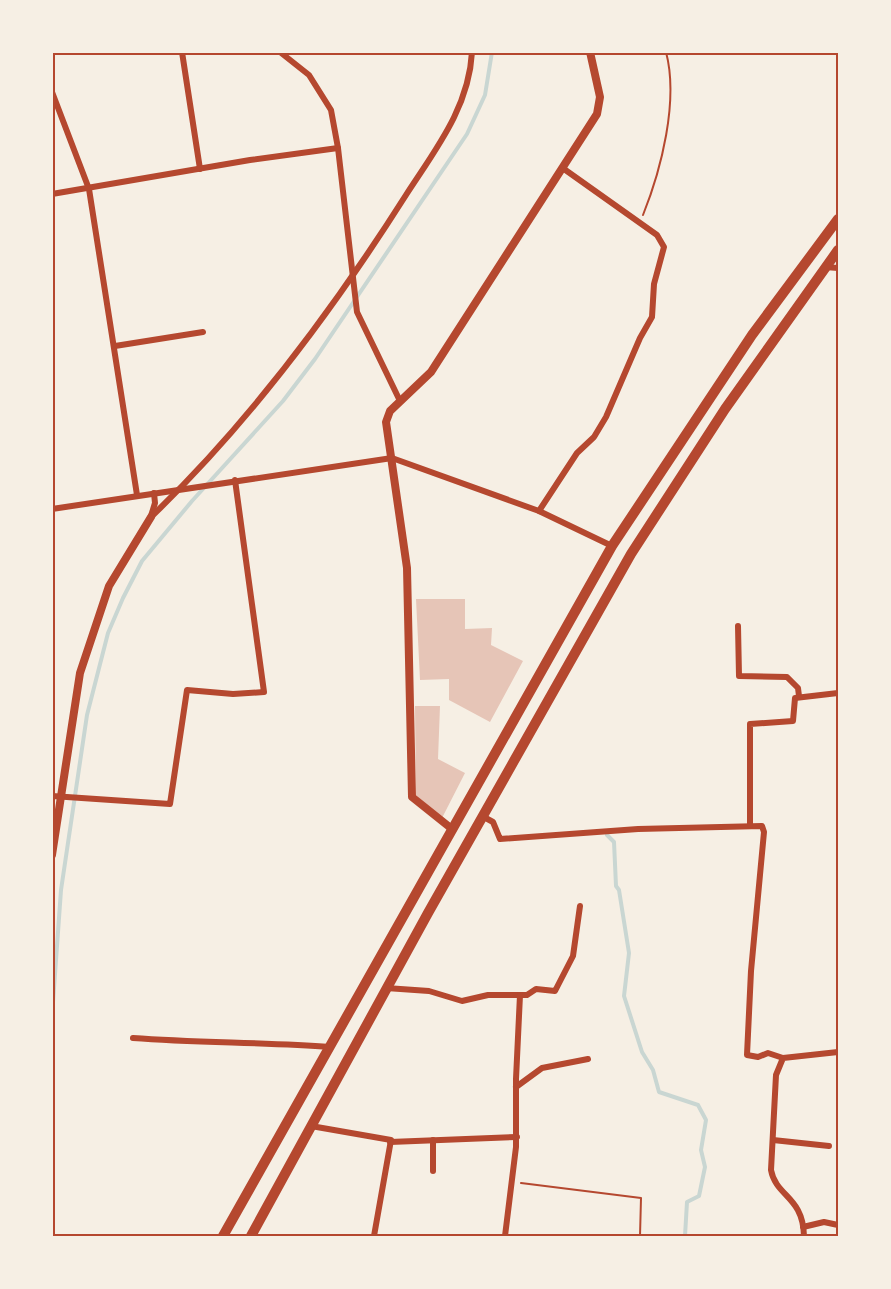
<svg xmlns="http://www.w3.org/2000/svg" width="891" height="1289" viewBox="0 0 891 1289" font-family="Overpass,sans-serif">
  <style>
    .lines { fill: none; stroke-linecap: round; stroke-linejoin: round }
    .stream { stroke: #c9d6d2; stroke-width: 4 }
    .building { fill: #e6c5b7 }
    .path { stroke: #b5482f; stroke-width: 2 }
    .minor { stroke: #b5482f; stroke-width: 6 }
    .tertiary { stroke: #b5482f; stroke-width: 8 }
    .trunk { stroke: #b5482f; stroke-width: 10 }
    .neatline { fill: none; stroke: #b5482f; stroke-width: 2 }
  </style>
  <rect width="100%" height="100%" fill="#f6efe4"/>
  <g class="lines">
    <g class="stream">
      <path d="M607 835 614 842 616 886 619 890 629 953 624 996 642 1052 653 1070 659 1092 698 1105 706 1120 701 1150 705 1167 699 1196 687 1202 685 1236"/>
      <path d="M52 1016 61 890 87 715 108 633 123 598 142 561 192 501 283 401 315 359 467 134 485 95 492 52"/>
    </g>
  </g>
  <g class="building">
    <path d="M416 599H465V629L492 628 491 645 523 661 490 722 449 700V679L420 680Z"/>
    <path d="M415 706H440L438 759 465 773 442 818 416 795Z"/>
  </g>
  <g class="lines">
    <g class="path">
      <path d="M643 215C661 170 679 101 666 52"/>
      <path d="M521 1183 641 1198 640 1236"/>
    </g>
    <g class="minor">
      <path d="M182 52 200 169"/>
      <path d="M280 52 309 75 331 110 338 148 357 312 400 401"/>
      <path d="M52 92 89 189 137 495"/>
      <path d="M52 194 250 160 338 148"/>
      <path d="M825 267 838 268"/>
      <path d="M115 346 203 332"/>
      <path d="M52 509 392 458 539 511 612 546"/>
      <path d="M539 511 577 453 594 437 606 417 640 338 652 317 654 284 664 247 657 235 564 169"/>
      <path d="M151 516 155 503 154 493"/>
      <path d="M151 517C250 422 333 310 406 195 435 150 469 108 472 52"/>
      <path d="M738 626 739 676 787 677 798 688 799 696"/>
      <path d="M52 796 170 804 187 690 233 694 264 692 235 480"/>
      <path d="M482 816 493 822 500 839 638 829 762 826 764 832 751 971 747 1055 758 1057 768 1053 783 1058"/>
      <path d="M750 825V724L793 721 795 698 838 693"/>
      <path d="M386 988 429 991 462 1001 488 995H527L536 989 555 991 573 956 580 906"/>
      <path d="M133 1038C199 1043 265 1042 330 1047"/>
      <path d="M516 1087 542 1068 588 1059"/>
      <path d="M311 1126 391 1140 374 1236"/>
      <path d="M433 1140V1171"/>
      <path d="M773 1140 829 1146"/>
      <path d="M390 1142 517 1137"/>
      <path d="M803 1227 824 1222 838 1225"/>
      <path d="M505 1236 516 1147V1079L520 995"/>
      <path d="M804 1236C803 1196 776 1197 771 1170L776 1075 783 1058 838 1052"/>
    </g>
    <g class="tertiary">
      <path d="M452 829 412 797 407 568 386 422 390 411 431 372 597 114 600 97 590 52"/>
      <path d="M52 855 80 673 109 586 151 517"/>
    </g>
    <g class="trunk">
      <path d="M223 1236 612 546 752 335 838 219"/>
      <path d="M251 1236 428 913 631 554 725 409 838 250"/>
    </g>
  </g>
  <rect width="891" height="1289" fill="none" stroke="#f6efe4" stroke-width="108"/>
  <rect x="54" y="54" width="783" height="1181" class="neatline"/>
</svg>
